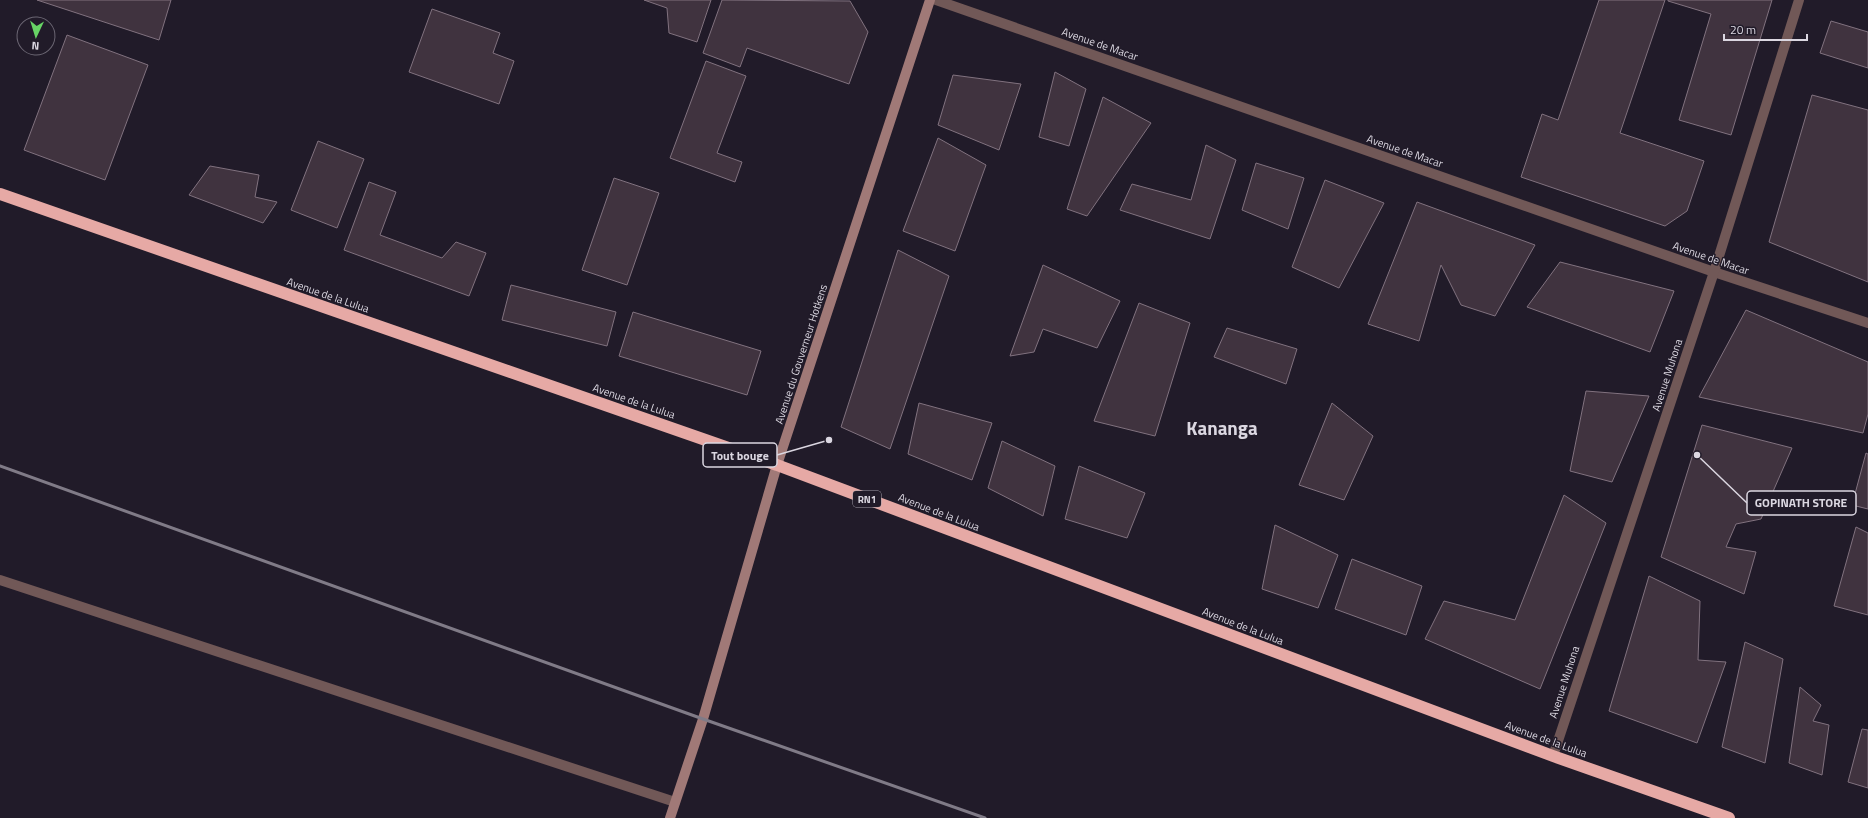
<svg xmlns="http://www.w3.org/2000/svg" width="1868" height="818" viewBox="0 0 1868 818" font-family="'Titillium Web',sans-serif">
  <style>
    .building { fill: #40333f; stroke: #81727f }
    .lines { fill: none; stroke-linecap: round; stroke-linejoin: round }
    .street { stroke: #715857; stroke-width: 10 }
    .secondary { stroke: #a07977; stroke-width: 10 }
    .highway { stroke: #e6a9a5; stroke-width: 12 }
    .rail { stroke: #807b87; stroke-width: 3 }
    .labels { text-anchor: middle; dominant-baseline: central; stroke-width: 3; stroke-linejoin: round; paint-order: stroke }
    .shield { fill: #211b29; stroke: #a39faa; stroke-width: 1 }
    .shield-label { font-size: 10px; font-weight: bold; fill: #dbd7e1 }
    .street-label { font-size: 11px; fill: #dbd7e1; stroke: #211b29 }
    .town-label { font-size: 19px; font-weight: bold; fill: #dbd7e1; stroke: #211b29 }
    .leader { fill: none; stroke: #dbd7e1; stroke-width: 1.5 }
    .callout-dot { fill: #dbd7e1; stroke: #211b29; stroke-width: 1.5 }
    .callout { fill: #211b29; stroke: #dbd7e1; stroke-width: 1.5 }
    .callout-label { font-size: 12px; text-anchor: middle; font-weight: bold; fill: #dbd7e1 }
  </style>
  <rect width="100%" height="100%" fill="#211b29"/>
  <g class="building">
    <path d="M37 0H171L159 40Z"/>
    <path d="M644 0H711L697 42 669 33 667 8Z"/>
    <path d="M722 0 850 1 868 32 849 84 747 48 740 67 703 53Z"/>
    <path d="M1599 0H1665L1620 133 1704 161 1687 211 1665 226 1521 177 1542 114 1558 120Z"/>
    <path d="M1668 0H1772L1731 135 1679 120 1711 14 1668 1Z"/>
    <path d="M432 9 500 33 493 53 514 61 499 104 409 72Z"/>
    <path d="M1831 21 1868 32V68L1820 53Z"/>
    <path d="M67 35 148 65 105 180 24 150Z"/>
    <path d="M706 61 746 76 717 153 742 162 735 182 670 158Z"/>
    <path d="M1055 72 1086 89 1069 146 1039 137Z"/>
    <path d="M953 75 1021 84 999 150 938 125Z"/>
    <path d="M1812 95 1868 110V282L1769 242Z"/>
    <path d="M1103 97 1151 123 1087 216 1067 209Z"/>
    <path d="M938 138 986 165 955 251 903 231Z"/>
    <path d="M318 141 364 159 337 228 291 210Z"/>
    <path d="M1206 145 1236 160 1210 239 1120 210 1132 184 1191 200Z"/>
    <path d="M1256 163 1304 178 1288 229 1242 210Z"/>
    <path d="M210 166 259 175 255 197 277 202 263 223 189 195Z"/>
    <path d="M614 178 659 193 627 285 582 270Z"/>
    <path d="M1325 180 1384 203 1339 288 1292 267Z"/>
    <path d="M369 182 396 192 380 235 442 258 456 242 486 253 469 296 344 250Z"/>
    <path d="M1417 202 1535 245 1495 316 1461 305 1441 265 1419 341 1368 324Z"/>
    <path d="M898 250 949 276 890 449 841 427Z"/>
    <path d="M1560 262 1674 291 1650 352 1527 307Z"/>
    <path d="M1043 265 1120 301 1097 348 1043 329 1034 352 1010 356Z"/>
    <path d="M511 285 616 312 607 346 502 320Z"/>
    <path d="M1139 303 1190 323 1155 436 1094 421Z"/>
    <path d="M1746 310 1868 362V414L1863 433 1699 397Z"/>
    <path d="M633 312 761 351 747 395 619 356Z"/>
    <path d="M1227 328 1297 349 1286 384 1214 357Z"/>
    <path d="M1586 391 1649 396 1612 482 1570 471Z"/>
    <path d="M919 403 992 423 972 480 908 454Z"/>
    <path d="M1332 403 1373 436 1344 500 1299 485Z"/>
    <path d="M1702 425 1792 448 1761 519 1736 524 1726 547 1756 552 1744 594 1661 557Z"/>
    <path d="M1002 441 1055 466 1043 516 988 488Z"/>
    <path d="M1866 453 1868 454V509L1852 505Z"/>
    <path d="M1079 466 1145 493 1127 538 1065 519Z"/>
    <path d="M1564 495 1606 523 1540 689 1425 639 1444 601 1515 620Z"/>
    <path d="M1275 525 1338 555 1318 608 1262 589Z"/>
    <path d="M1856 527 1868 533V615L1834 606Z"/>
    <path d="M1352 559 1422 586 1406 635 1335 609Z"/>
    <path d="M1649 576 1700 601 1698 660 1726 662 1697 743 1609 711Z"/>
    <path d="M1745 642 1783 659 1765 763 1722 747Z"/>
    <path d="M1800 687 1821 705 1813 721 1829 725 1822 775 1789 763Z"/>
    <path d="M1862 729 1868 730V788L1848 782Z"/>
  </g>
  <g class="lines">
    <g class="street">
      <path d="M936 0 1714 272 1868 323"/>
      <path d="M0 580 675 802"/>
      <path d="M1553 756 1714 272 1799 0"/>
    </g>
    <path class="secondary" d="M670 818 703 719 777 465 930 0"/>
    <path class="highway" d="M0 194 777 465 1553 756 1729 818"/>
    <path class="rail" d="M0 466 703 719 985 818"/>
  </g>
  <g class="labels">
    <rect class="shield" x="853" y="491" width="28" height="16" rx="3"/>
    <g class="shield-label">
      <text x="867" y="499">RN1</text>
    </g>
    <g class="street-label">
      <text transform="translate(1100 44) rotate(19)">Avenue de Macar</text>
      <text transform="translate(1405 151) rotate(19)">Avenue de Macar</text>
      <text transform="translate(1711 258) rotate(19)">Avenue de Macar</text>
      <text transform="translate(328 295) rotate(19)">Avenue de la Lulua</text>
      <text transform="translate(801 354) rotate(-72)">Avenue du Gouverneur Hotkens</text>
      <text transform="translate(1667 375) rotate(-72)">Avenue Muhona</text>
      <text transform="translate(634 401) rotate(19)">Avenue de la Lulua</text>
      <text transform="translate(939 512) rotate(21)">Avenue de la Lulua</text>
      <text transform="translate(1243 626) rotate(21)">Avenue de la Lulua</text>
      <text transform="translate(1564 682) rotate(-72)">Avenue Muhona</text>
      <text transform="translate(1546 739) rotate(20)">Avenue de la Lulua</text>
    </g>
    <g class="town-label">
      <text x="1222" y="427">Kananga</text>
    </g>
  </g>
  <path class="leader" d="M829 440L777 455M1697 455L1747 503"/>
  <g class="callout-dot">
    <circle cx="829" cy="440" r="4"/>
    <circle cx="1697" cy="455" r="4"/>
  </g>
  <g class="callout">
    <rect x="703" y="443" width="74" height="24" rx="4"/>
    <rect x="1747" y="491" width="109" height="24" rx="4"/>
  </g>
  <g class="callout-label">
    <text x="740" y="460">Tout bouge</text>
    <text x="1801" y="507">GOPINATH STORE</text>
  </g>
  <g transform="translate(36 36) rotate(184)"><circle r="19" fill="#211b29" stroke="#6b6673"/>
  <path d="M0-3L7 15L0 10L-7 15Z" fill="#67d465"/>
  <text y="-6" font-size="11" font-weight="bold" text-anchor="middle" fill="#dbd7e1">N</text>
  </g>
  <path d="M1724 34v6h83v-6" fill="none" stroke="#dbd7e1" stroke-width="2"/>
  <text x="1730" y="34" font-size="12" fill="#dbd7e1" stroke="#211b29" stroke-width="3" paint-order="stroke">20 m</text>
</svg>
